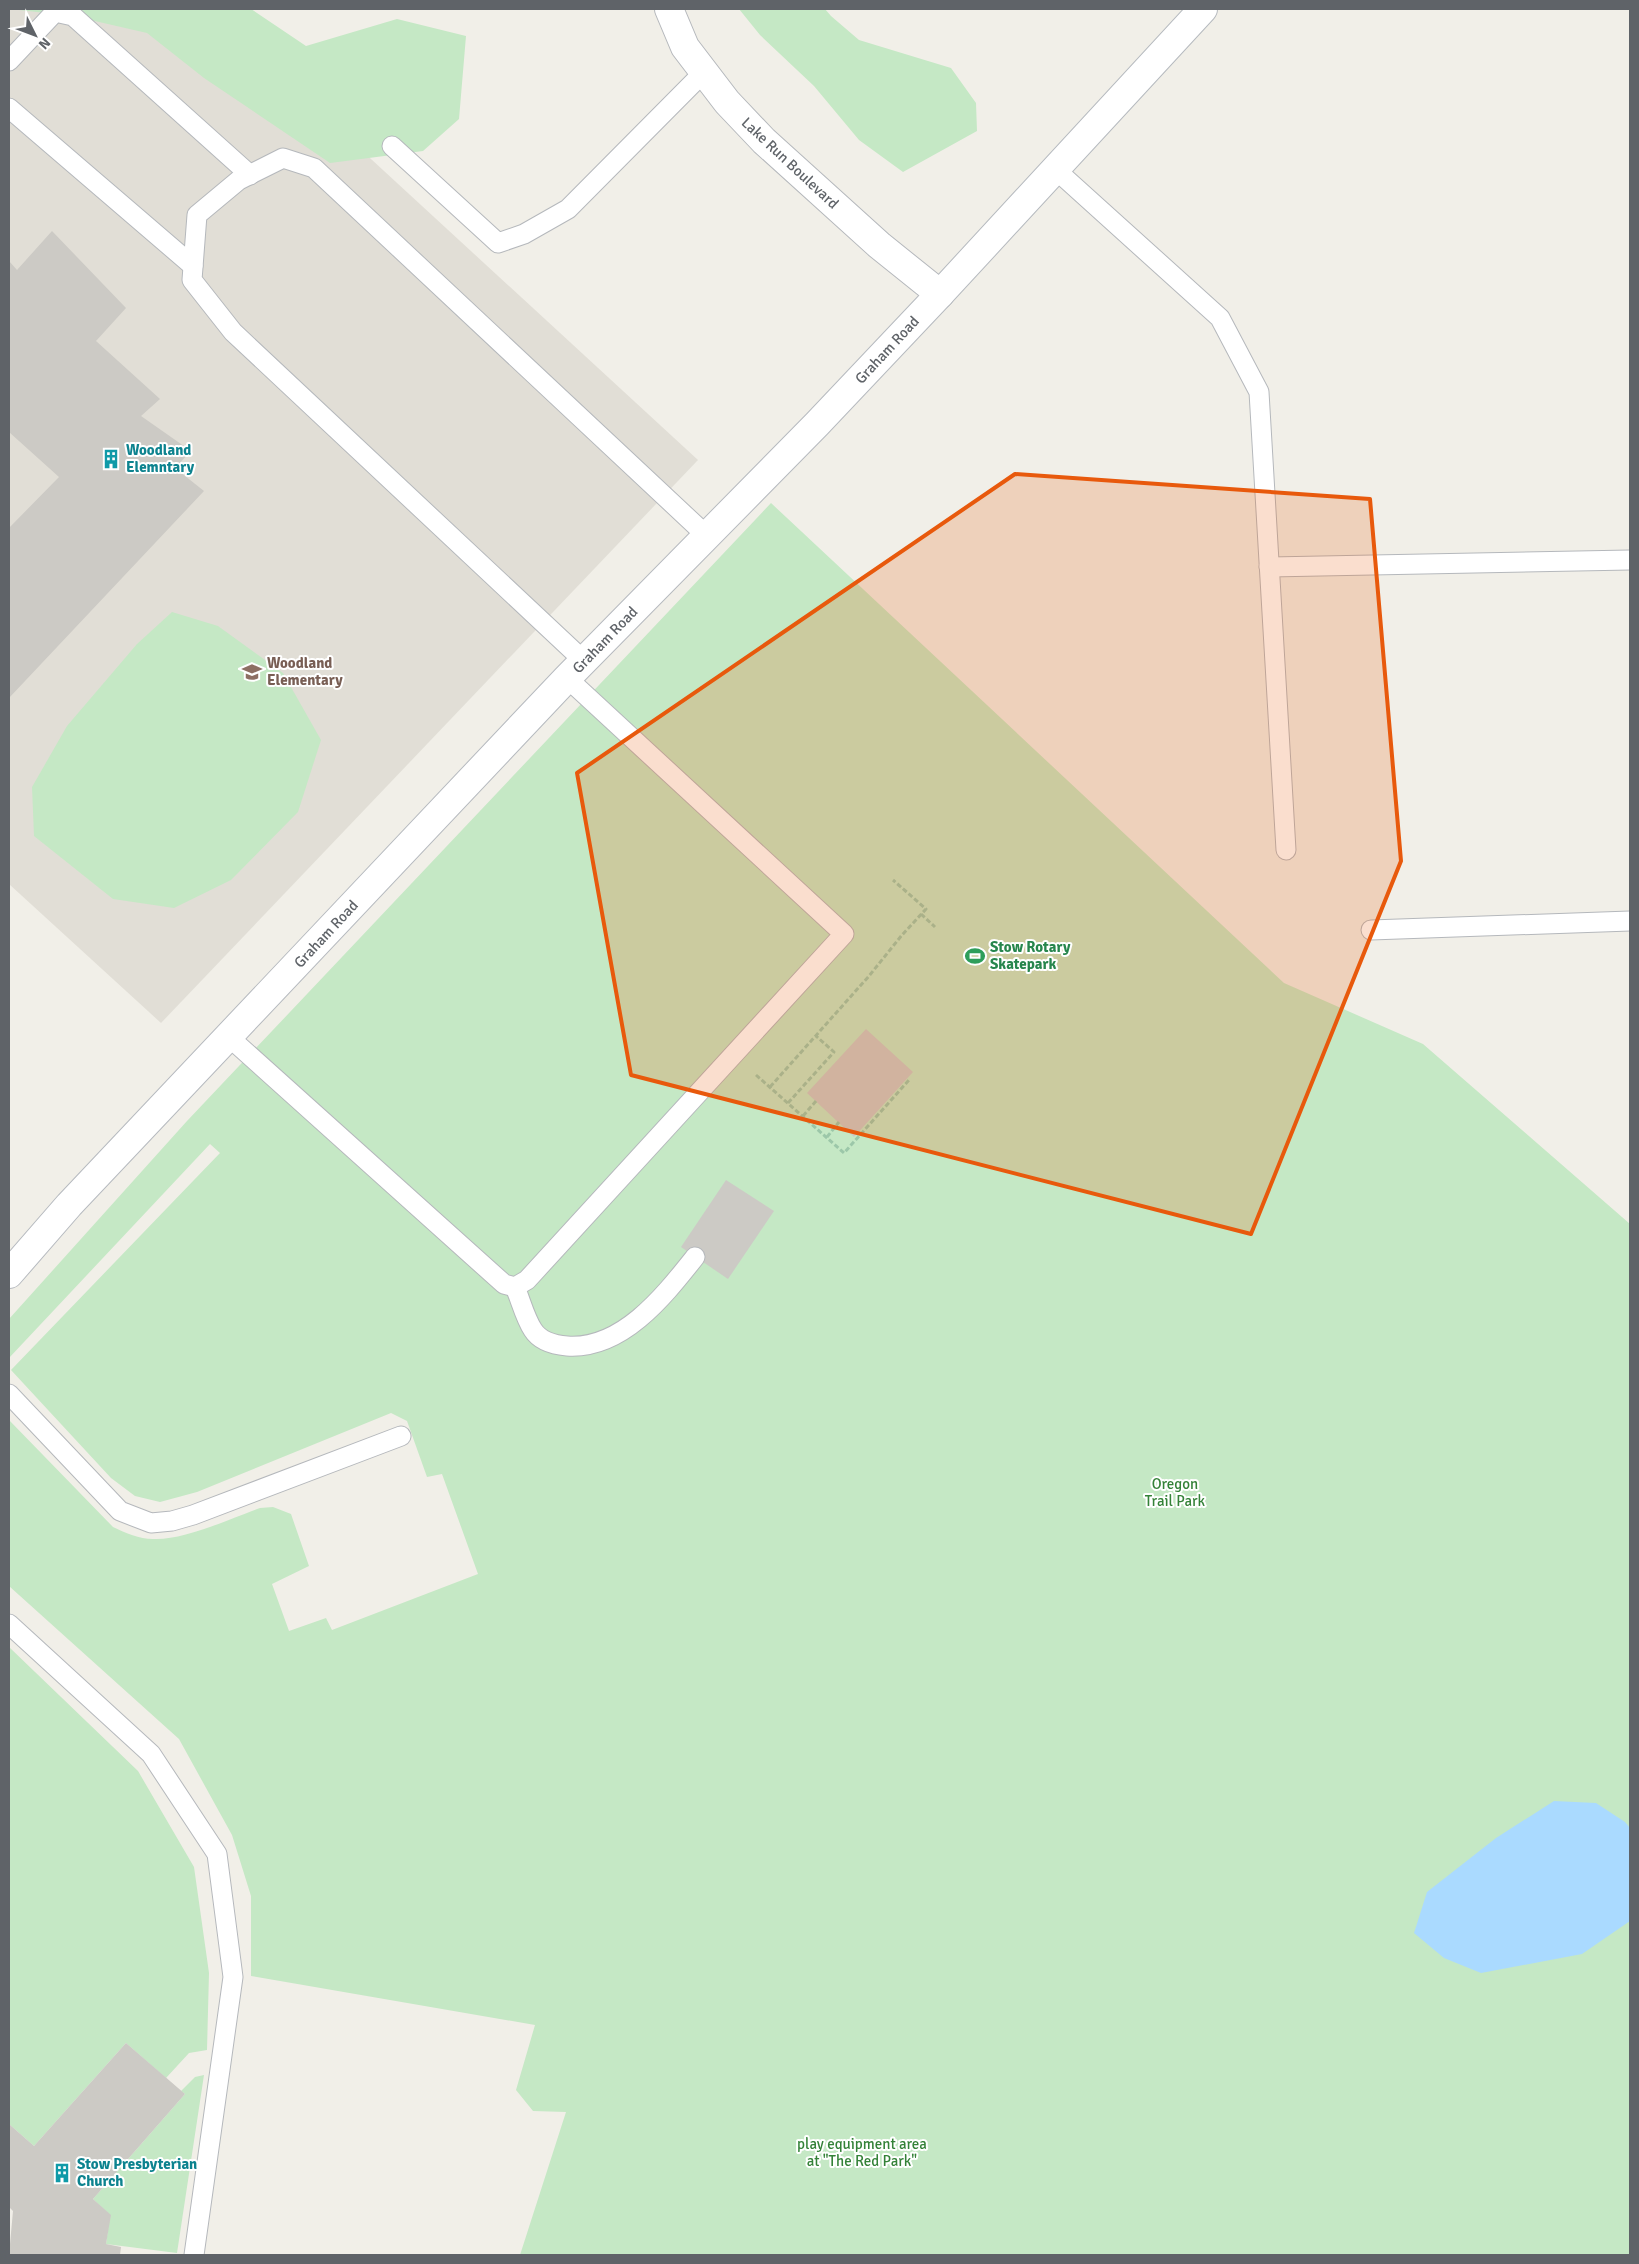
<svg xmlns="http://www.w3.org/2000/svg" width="1639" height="2264" viewBox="0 0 1639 2264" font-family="Signika,sans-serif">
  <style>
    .education { fill: #e1ded6 }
    .green { fill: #c5e8c5 }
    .water { fill: #aadaff }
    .building { fill: #cccac5 }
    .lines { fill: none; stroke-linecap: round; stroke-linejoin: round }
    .lane-casing { stroke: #b5b8bc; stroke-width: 21 }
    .street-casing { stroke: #b5b8bc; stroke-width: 30 }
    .secondary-casing { stroke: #b6babf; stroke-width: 30 }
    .path { stroke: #9cc7a9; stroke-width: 3; stroke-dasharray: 5 2.5; stroke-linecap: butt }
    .lane { stroke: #fff; stroke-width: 19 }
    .street { stroke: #fff; stroke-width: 28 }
    .secondary { stroke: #fff; stroke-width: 28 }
    .marked { fill: #e8590c; fill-opacity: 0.2; stroke: #e8590c; stroke-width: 4; stroke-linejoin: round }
    .labels { text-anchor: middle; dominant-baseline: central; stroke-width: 4; stroke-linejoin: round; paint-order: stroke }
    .street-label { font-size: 15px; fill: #5f6368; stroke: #fff }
    .culture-label { font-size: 15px; font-weight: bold; fill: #0d838f; stroke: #fff; text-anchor: start }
    .education-label { font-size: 15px; font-weight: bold; fill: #785e54; stroke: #fff; text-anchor: start }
    .leisure-label { font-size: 15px; font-weight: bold; fill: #27864d; stroke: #fff; text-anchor: start }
    .park-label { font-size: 15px; fill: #348238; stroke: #fff }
  </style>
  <rect width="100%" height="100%" fill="#f1efe8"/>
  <path class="education" d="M9 9H208L698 460 161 1023 9 884Z"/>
  <g class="green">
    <path d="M10 9H251L306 46 397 19 466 36 459 119 423 151 330 163 204 78 147 33 73 16Z"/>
    <path d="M739 9H825L831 16 859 40 951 68 976 103 977 131 903 172 859 140 814 86 760 35Z"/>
    <path d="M771 503 1284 983 1423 1044 1630 1224V2255H520L566 2112 533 2111 516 2090 535 2025 251 1976V1896L232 1835 179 1739 9 1586V1420L113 1527C126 1533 139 1539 153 1539 182 1541 232 1518 260 1508L273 1507 291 1514 309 1566 272 1584 289 1631 326 1618 332 1630 478 1574 442 1474 427 1477 407 1421 391 1413 197 1492 160 1502 135 1496 111 1478 11 1370 220 1153 210 1144 9 1358V1319L187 1121Z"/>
    <path d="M172 612 218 626 283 673 321 740 298 812 231 880 174 908 113 899 34 836 32 787 67 726 137 644Z"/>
    <path d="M9 1647 138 1771 194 1867 209 1973 207 2050 189 2053 166 2078 126 2043 34 2146 9 2124Z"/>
    <path d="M204 2075 177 2253 106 2244 110 2215 93 2199 185 2094 181 2091 195 2077Z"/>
  </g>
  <path class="water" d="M1554 1801 1596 1803 1625 1822 1630 1828V1921L1582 1954 1481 1973 1444 1958 1414 1933 1427 1892 1496 1838Z"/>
  <g class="building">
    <path d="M52 231 126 308 96 341 160 399 141 416 191 451 175 468 204 491 9 698V528L59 477 9 432V261L17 270Z"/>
    <path d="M866 1029 913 1072 854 1137 807 1093Z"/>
    <path d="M726 1180 774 1211 728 1279 681 1247Z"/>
    <path d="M126 2043 185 2094 93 2199 111 2215 106 2244 121 2247 120 2255H9L13 2211 9 2207V2124L34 2146Z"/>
  </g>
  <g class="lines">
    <defs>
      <g id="lane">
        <path d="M9 61 55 12 73 16 250 175"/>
        <path d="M9 108 193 266"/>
        <path d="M392 146 498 243 524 234 568 209 704 72"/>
        <path d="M1055 169 1220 318 1259 392 1286 850"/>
        <path d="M1269 567 1630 560"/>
        <path d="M584 661 233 332 192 280 197 215 239 180 283 158 314 168 707 536"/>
        <path d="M1371 930 1630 921"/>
        <path d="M229 1037 504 1284 515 1287 527 1280 844 934 567 678"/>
        <path d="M515 1287C521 1301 525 1318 533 1330 540 1341 555 1345 567 1346 622 1350 664 1296 695 1257"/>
        <path d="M9 1394 120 1511 151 1523 172 1521 193 1515 401 1436"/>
        <path d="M9 1624 151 1754 217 1854 233 1977 194 2255"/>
      </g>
      <path id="street" d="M669 9 685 47 727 102 764 141 879 245 940 294"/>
      <path id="secondary" d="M9 1274 69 1205 567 678 817 424 940 294 1203 9"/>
    </defs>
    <use href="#lane" class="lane-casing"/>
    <use href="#street" class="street-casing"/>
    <use href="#secondary" class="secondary-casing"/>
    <g class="path">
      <path d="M921 914 935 927"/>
      <path d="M756 1075 844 1153 909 1080"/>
      <path d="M770 1087 869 976 902 935 926 909 893 880"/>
      <path d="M788 1103 834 1052 816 1036"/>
      <path d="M803 1116 816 1101"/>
      <path d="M827 1137 839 1122"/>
    </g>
    <use href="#lane" class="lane"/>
    <use href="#street" class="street"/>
    <use href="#secondary" class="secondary"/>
  </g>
  <path class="marked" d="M1015 474 1370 499 1401 861 1251 1234 631 1075 577 773Z"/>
  <defs>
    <symbol id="building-bare" viewBox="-9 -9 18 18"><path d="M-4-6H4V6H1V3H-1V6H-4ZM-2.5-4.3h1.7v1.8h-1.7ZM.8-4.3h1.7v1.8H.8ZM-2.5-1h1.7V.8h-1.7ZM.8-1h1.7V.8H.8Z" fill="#0f9aa8" stroke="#fff" stroke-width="2.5" paint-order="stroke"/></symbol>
    <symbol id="school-bare" viewBox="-9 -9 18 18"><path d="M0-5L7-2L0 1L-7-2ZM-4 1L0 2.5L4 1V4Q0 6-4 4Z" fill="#8d6e63" stroke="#fff" stroke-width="2.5" paint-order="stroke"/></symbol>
    <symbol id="stadium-bare" viewBox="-9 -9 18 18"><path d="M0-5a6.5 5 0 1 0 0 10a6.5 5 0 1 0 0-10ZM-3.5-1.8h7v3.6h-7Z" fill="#2e9e5b" stroke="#fff" stroke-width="2.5" paint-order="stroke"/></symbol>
  </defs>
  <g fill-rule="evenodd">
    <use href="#building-bare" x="97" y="445" width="28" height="28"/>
    <use href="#school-bare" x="238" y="658" width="28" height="28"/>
    <use href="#stadium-bare" x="961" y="942" width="28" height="28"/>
    <use href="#building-bare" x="48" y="2159" width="28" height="28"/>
  </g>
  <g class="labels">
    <g class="street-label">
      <text transform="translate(790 163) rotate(43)">Lake Run Boulevard</text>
      <text transform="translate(887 350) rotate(-47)">Graham Road</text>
      <text transform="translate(605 640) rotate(-46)">Graham Road</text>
      <text transform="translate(326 934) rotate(-47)">Graham Road</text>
    </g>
    <g class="culture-label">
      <text x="126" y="450">Woodland<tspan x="126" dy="17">Elemntary</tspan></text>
      <text x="77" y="2164">Stow Presbyterian<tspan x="77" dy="17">Church</tspan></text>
    </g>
    <g class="education-label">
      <text x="267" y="663">Woodland<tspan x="267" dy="17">Elementary</tspan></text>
    </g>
    <g class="leisure-label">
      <text x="990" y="947">Stow Rotary<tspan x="990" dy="17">Skatepark</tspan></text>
    </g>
    <g class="park-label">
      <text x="1175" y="1484">Oregon<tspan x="1175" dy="17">Trail Park</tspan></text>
      <text x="862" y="2144">play equipment area<tspan x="862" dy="17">at "The Red Park"</tspan></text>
    </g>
  </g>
  <rect width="1639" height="2264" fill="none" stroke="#5f6368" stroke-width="20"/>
  <g transform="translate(35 35) rotate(132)" stroke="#ffffff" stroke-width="4" paint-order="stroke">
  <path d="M0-4L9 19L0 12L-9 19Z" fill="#5f6368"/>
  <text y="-8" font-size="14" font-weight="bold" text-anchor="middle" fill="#5f6368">N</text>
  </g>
</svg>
